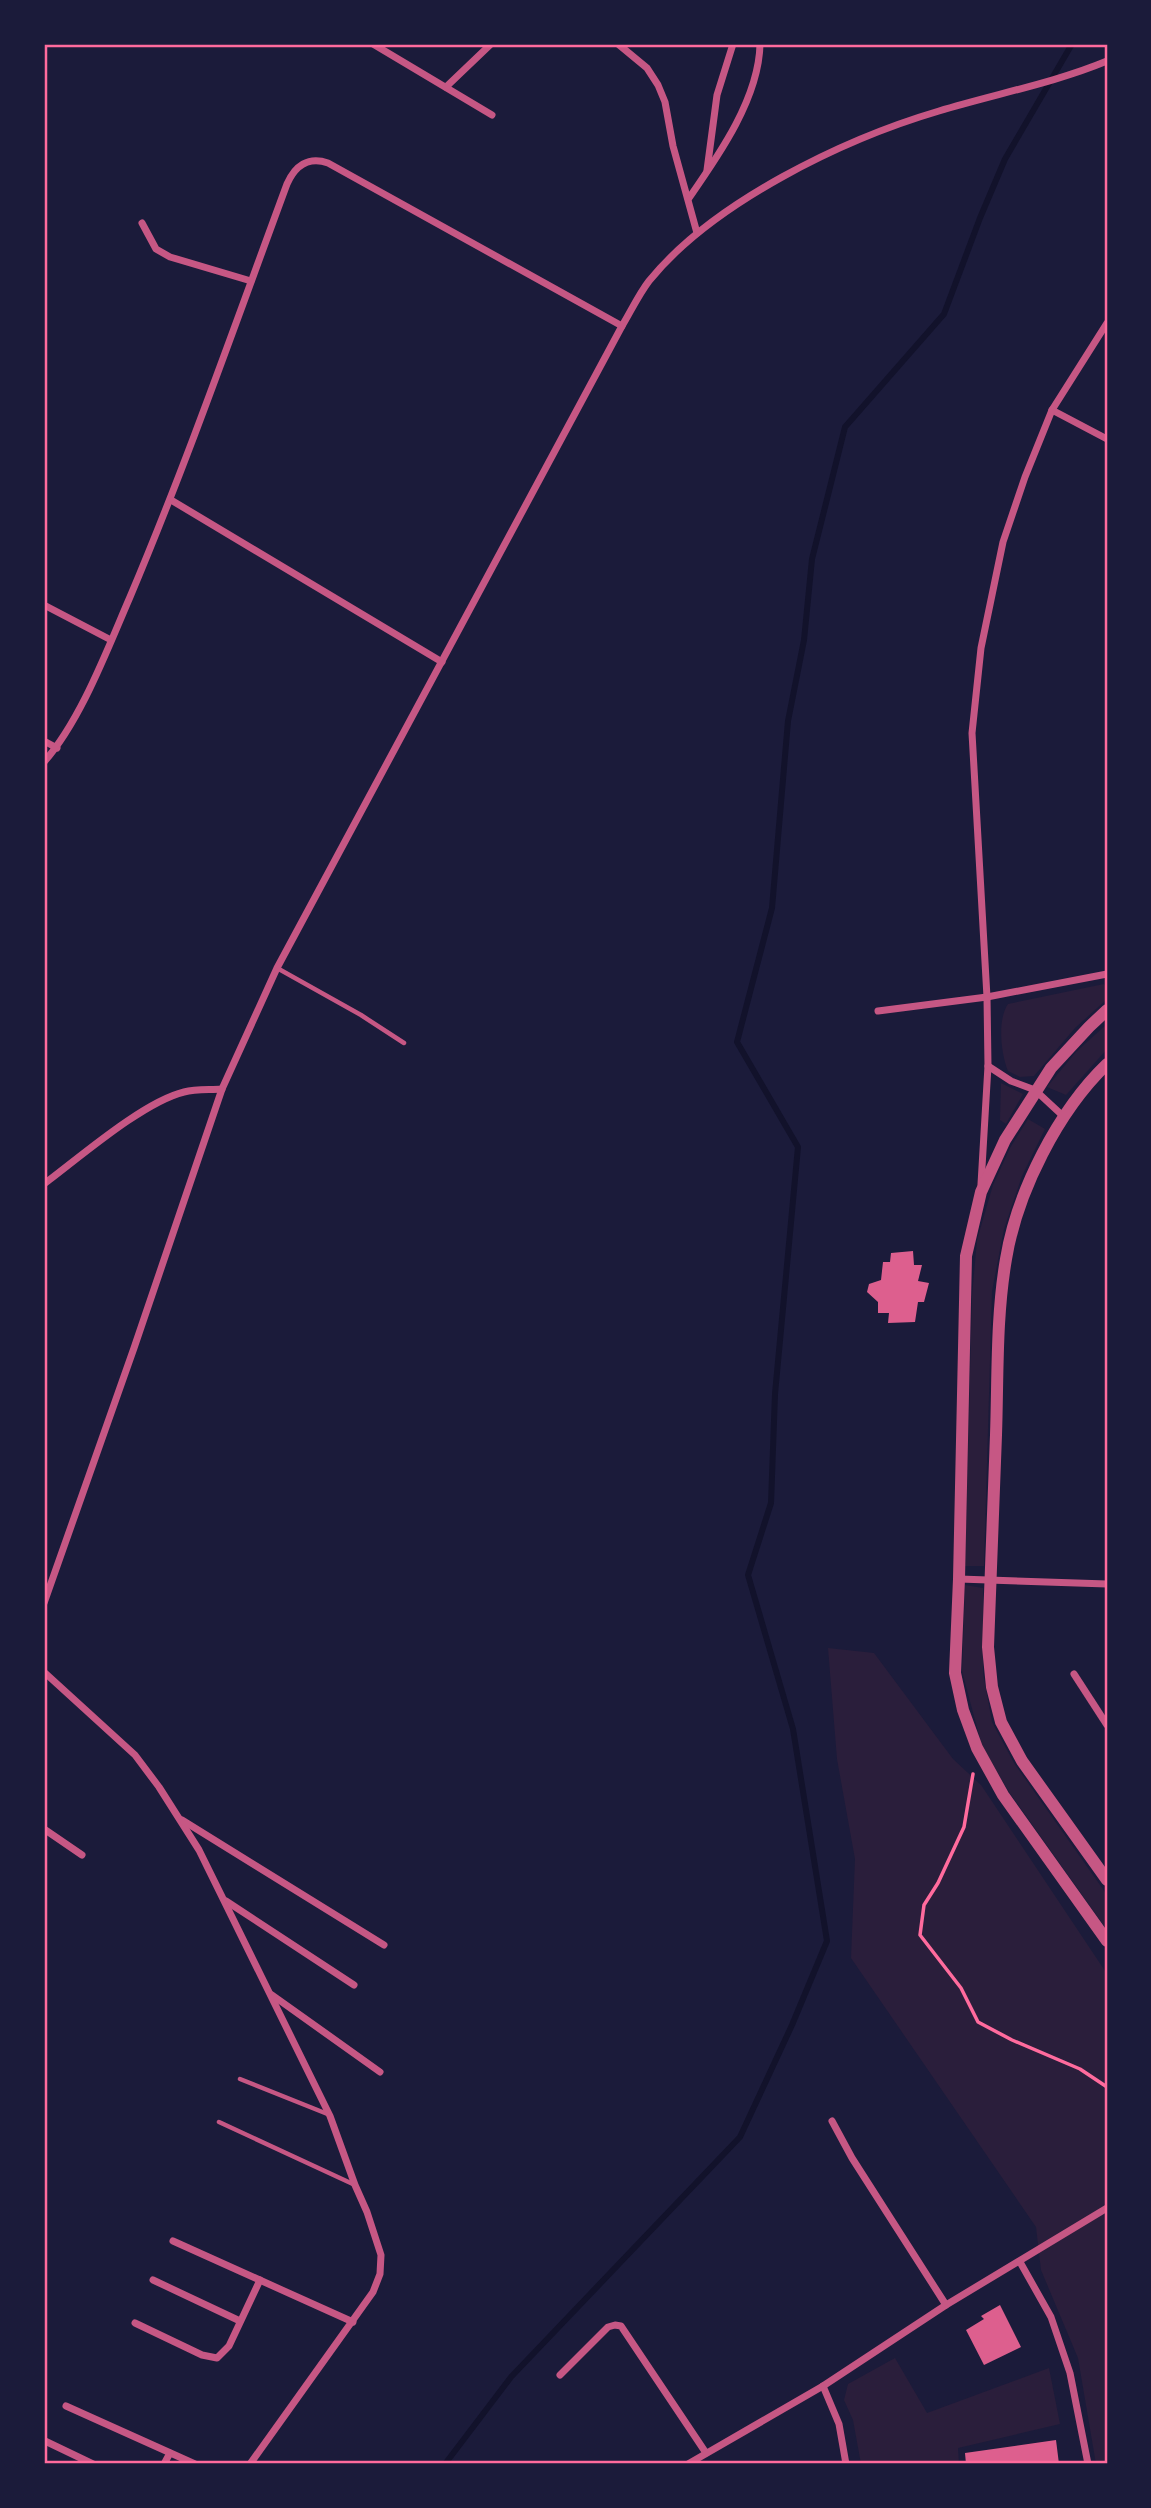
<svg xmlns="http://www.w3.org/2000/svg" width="1151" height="2508" viewBox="0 0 1151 2508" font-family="'PT Sans',sans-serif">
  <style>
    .green { fill: #2a1e3b }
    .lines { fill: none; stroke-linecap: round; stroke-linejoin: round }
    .stream { stroke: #12122b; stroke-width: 6 }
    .building { fill: #dd5f8e }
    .path { stroke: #ff6b9d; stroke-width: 3.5 }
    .service { stroke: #c65784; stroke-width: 4.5 }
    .minor { stroke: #c65784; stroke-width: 7 }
    .tertiary { stroke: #c65784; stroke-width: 12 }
    .neatline { fill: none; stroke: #ff6b9d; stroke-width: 2.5 }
  </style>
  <rect width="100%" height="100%" fill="#1b1b3a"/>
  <g class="green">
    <path d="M1104 984 1107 988V999L1075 1028 1034 1076 1020 1077 1008 1071C1001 1054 997 1020 1008 1004Z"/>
    <path d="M1107 1024V1049L1066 1095 1047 1087 1076 1052Z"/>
    <path d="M1001 1083 1023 1094 1006 1124 1000 1120Z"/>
    <path d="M1028 1119 1045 1129 1022 1176 1004 1229 992 1291 984 1566H965L972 1296 977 1240 993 1185 1010 1148Z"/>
    <path d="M965 1585 983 1588V1673L992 1722 1014 1763 1107 1895V1930L1009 1792 982 1746 962 1671Z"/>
    <path d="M828 1648 874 1653 953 1759 981 1785 1107 1974V2464H1096L1078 2358 1041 2270 1036 2227 851 1958 855 1859 837 1759Z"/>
    <path d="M895 2358 927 2413 1049 2368 1060 2424 958 2448 959 2464H861L853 2420 844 2400 848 2384Z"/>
  </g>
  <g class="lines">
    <path class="stream" d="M445 2464 511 2377 740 2137 792 2025 827 1941 793 1729 748 1575 771 1503 775 1394 798 1147 737 1042 772 908 788 721 804 640 812 559 845 427 944 314 980 218 1005 159 1072 44"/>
  </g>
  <g class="building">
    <path d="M913 1251 914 1265H922L918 1281 929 1283 924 1302H918L915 1322 888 1323 889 1313H878V1302L867 1292 869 1284 881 1280 883 1262H890L891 1253Z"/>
    <path d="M1000 2305 1021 2347 984 2365 966 2330 984 2319 981 2316Z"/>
    <path d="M1056 2440 1059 2464H966L965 2453Z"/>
  </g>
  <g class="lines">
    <path class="path" d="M973 1774 964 1827 938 1883 924 1905 920 1935 961 1988 978 2022 1012 2040 1080 2069 1107 2087"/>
    <g class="service">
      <path d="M277 968 361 1015 404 1043"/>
      <path d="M240 2079 330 2115"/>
      <path d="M219 2122 355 2185"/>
    </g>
    <g class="minor">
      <path d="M373 44 492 115"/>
      <path d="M618 44 647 68 658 85 665 102 673 146 697 233"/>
      <path d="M446 87 491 44"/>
      <path d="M707 170 717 95 733 44"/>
      <path d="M689 198C719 155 759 98 760 44"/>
      <path d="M142 223 156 249 170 257 251 281"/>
      <path d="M1052 410 1107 439"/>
      <path d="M171 500 442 662"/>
      <path d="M44 605 111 640"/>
      <path d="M44 741 57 748"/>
      <path d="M44 762C81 720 107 650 130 597 187 462 236 322 287 184 295 166 308 156 328 163L622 326"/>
      <path d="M878 1011 987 997 1107 974"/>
      <path d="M988 1066 1011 1081 1035 1090 1063 1116"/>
      <path d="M44 1184C79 1158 143 1102 184 1092 196 1089 209 1090 222 1089"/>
      <path d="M981 1184 988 1066 987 997 972 733 981 648 1003 542 1025 477 1052 410 1107 323"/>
      <path d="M959 1579 1107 1584"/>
      <path d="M44 1603 134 1348 222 1089 277 968 622 326C631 311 639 294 649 281 713 202 844 139 939 111 995 94 1054 83 1107 61"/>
      <path d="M44 1672 135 1755 159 1787 199 1850 330 2116 355 2185 367 2212 381 2255 380 2274 373 2292 250 2464"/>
      <path d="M1074 1674 1107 1725"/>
      <path d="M182 1820 384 1945"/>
      <path d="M44 1829 82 1855"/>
      <path d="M226 1901 354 1985"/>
      <path d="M272 1995 380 2072"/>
      <path d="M832 2121 852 2158 946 2305"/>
      <path d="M173 2241 353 2322"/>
      <path d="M1020 2262 1051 2317 1070 2373 1088 2464"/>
      <path d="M153 2280 240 2321"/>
      <path d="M135 2323 202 2355 217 2358 229 2346 260 2280"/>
      <path d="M560 2375 608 2327 615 2325 621 2326 706 2453"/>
      <path d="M823 2386 839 2424 846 2464"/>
      <path d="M66 2406 195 2464"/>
      <path d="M45 2441 93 2464"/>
      <path d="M164 2464 170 2453"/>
      <path d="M688 2464 823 2386 946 2305 1107 2208"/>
    </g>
    <g class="tertiary">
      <path d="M1107 1010 1089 1027 1051 1068 1005 1140 981 1192 966 1256 959 1579 955 1673 963 1710 977 1748 1003 1795 1107 1941"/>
      <path d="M1107 1064C1058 1111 1017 1192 1006 1259 996 1317 998 1377 996 1435 994 1505 991 1576 988 1647L992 1687 1001 1722 1022 1761 1107 1880"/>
    </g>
  </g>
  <rect width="1151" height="2508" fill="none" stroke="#1b1b3a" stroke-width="91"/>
  <rect x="46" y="46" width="1060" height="2416" class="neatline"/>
</svg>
